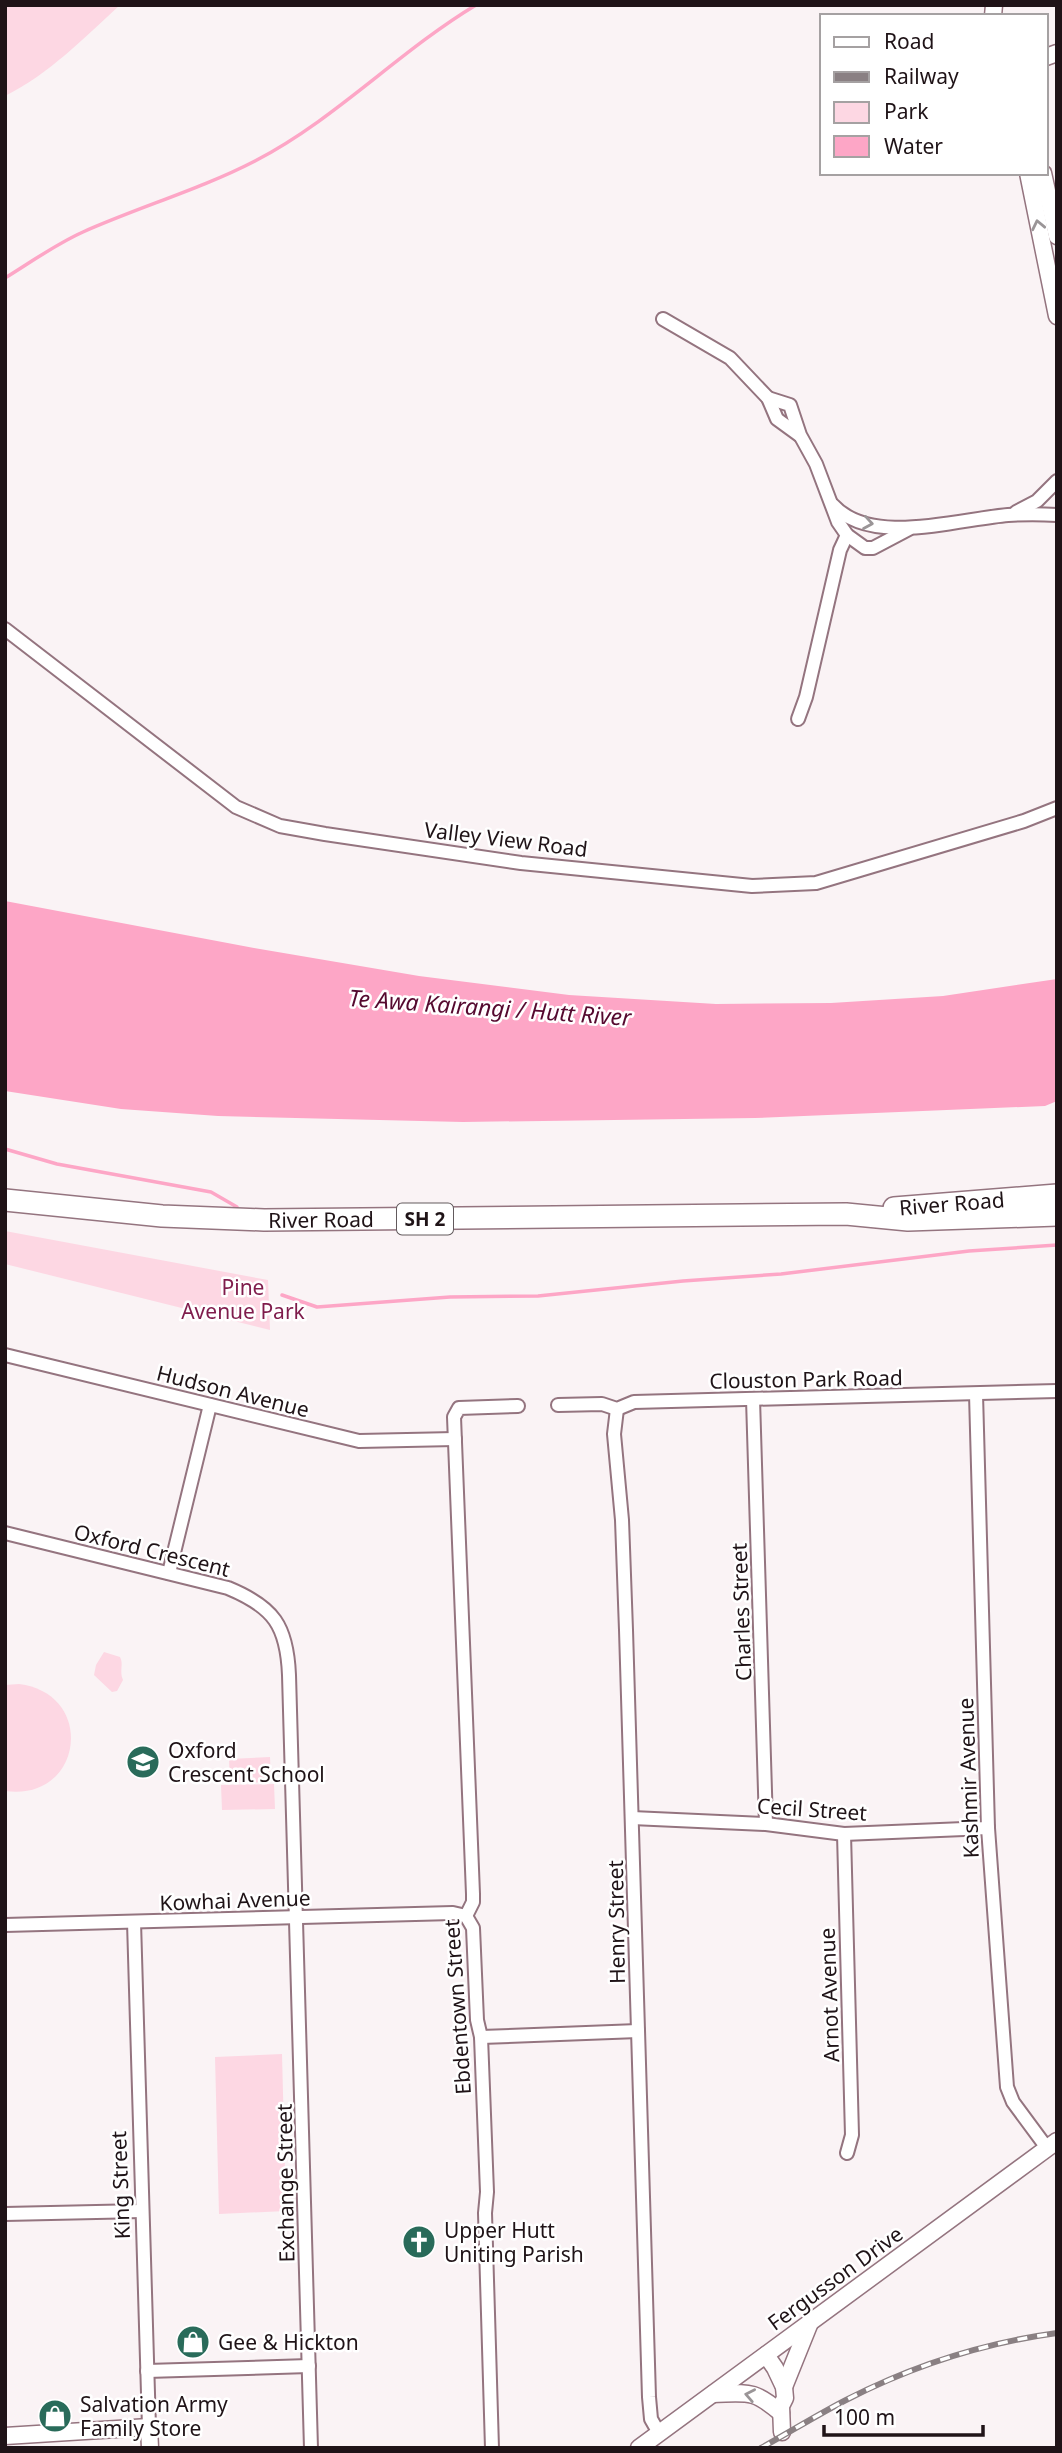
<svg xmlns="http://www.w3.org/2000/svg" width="1062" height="2453" viewBox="0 0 1062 2453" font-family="'Noto Sans',sans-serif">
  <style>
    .green { fill: #fdd7e3 }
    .water { fill: #fda6c6 }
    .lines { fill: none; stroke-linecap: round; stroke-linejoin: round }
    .stream { stroke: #fda6c6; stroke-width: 3.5 }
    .street-casing { stroke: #94747f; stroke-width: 16 }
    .secondary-casing { stroke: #94747f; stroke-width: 19 }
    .highway-casing { stroke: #94747f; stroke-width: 24 }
    .street { stroke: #fff; stroke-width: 12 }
    .secondary { stroke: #fff; stroke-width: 16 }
    .highway { stroke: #fff; stroke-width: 21 }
    .rail-casing { stroke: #8a8083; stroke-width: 6 }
    .rail { stroke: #fff; stroke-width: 3.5; stroke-dasharray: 10; stroke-linecap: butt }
    .oneway { stroke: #9a9597 }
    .labels { text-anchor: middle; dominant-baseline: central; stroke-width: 5; stroke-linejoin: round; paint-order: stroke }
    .shield { fill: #fff; stroke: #625a5d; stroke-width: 2 }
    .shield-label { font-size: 19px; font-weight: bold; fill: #1f1317 }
    .street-label { font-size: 21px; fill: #1f1317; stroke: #fff }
    .park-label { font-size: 21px; fill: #7f1c4c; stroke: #fff }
    .poi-label { font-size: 21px; fill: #1f1317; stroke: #fff; text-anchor: start }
    .water-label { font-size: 23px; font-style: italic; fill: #55092f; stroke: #fff }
  </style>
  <rect width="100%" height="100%" fill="#faf3f5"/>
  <g class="green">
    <path d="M5 5H120C85 37 48 75 5 96Z"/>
    <path d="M5 1231 268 1280 270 1330 5 1264Z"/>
    <path d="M104 1652 120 1657C124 1664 119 1671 123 1680L117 1691 112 1692 94 1675 96 1665Z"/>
    <path d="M19 1684C97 1694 83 1802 5 1791V1685Z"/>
    <path d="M270 1757 271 1782 230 1783 229 1759Z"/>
    <path d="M274 1784 275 1809 222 1810 221 1785Z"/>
    <path d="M282 2054 286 2211 219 2214 215 2057Z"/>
  </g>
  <path class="water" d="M5 901 254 948 419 976 569 995 716 1004 831 1003 943 996 1057 979V1101L1045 1106 755 1118 463 1122 218 1116 121 1109 5 1091Z"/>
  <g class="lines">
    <g class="stream">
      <path d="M5 278C31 262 56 244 83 232 139 207 201 189 255 161 336 119 398 52 476 5"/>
      <path d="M5 1149 57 1164 211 1192 237 1207"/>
      <path d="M282 1295 317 1307 450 1297 538 1296 683 1281 781 1274 969 1251 1057 1245"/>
    </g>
    <defs>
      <g id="street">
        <path d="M663 319 730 358 768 398 777 419 799 435"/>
        <path d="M768 398 790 405 800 435 816 464 838 522 847 535 865 548H873L909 529"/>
        <path d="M833 505C871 547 959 519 1008 515 1024 514 1041 514 1057 515"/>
        <path d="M1016 512 1037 501 1057 481"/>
        <path d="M5 629 236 807 280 826 325 834 521 863 752 886 816 883 1024 821 1057 808"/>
        <path d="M798 719 806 697 840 550 847 535"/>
        <path d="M5 1355 359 1441 455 1439"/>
        <path d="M976 1394 988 1828 1007 2087 1013 2102 1047 2148"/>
        <path d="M753 1399 766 1824"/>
        <path d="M558 1405 602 1404 617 1409 634 1402 1057 1391"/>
        <path d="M617 1409 614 1434 622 1520 626 1630 649 2397 651 2419 659 2433"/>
        <path d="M5 1533 228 1588C274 1607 287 1626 289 1675L311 2448"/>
        <path d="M169 1573 210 1405"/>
        <path d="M632 1818 766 1824 844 1834 988 1828"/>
        <path d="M844 1834 852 2135 847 2153"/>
        <path d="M466 1916 473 1902V1894L454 1417 459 1408 518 1406"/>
        <path d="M466 1916 473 1928 477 2020 481 2037 487 2192 485 2213 492 2448"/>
        <path d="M134 1922 149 2427"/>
        <path d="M5 1925 453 1913 466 1916"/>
        <path d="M481 2037 638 2031"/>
        <path d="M5 2214 142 2211"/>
        <path d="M147 2371 309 2366"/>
      </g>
      <g id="secondary">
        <path d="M993 16 994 5"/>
        <path d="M1046 57 1057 53"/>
        <path d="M1028 173 1057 316"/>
        <path d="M1043 173 1057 236"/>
        <path d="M766 2355 775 2368 784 2387 785 2398 781 2406 782 2432"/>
        <path d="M784 2387 809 2325"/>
        <path d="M713 2394C748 2393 753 2389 781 2413"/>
        <path d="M5 2436 149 2427 150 2448"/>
        <path d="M639 2448 1057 2141"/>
      </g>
      <g id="highway">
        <path id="s1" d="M5 1200 162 1216 264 1220 846 1214 908 1220 1057 1215"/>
        <path id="s2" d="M894 1208 1057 1195"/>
      </g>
    </defs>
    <use href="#street" class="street-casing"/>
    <use href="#secondary" class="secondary-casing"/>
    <use href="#highway" class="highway-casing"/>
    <use href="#street" class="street"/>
    <use href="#secondary" class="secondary"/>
    <use href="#highway" class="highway"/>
    <defs>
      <path id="rail" d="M761 2448C790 2432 817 2415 846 2400 912 2366 983 2343 1057 2333"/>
    </defs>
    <use href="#rail" class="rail-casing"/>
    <use href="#rail" class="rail"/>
  </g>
  <defs><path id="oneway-chevron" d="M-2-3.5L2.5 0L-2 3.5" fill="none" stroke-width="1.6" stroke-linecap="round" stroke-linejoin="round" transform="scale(1.75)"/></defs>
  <g class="oneway">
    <use href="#oneway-chevron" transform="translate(1038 225) rotate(-102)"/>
    <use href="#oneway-chevron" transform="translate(868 523) rotate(9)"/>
    <use href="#oneway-chevron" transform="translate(750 2395) rotate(-169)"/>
  </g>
  <defs>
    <symbol id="school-disc" viewBox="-11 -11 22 22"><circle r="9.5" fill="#296b5a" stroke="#fff"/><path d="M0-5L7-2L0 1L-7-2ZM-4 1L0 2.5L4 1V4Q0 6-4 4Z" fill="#fff"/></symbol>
    <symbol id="church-disc" viewBox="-11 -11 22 22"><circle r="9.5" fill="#296b5a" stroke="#fff"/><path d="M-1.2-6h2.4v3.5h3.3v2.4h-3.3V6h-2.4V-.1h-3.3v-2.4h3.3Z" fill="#fff"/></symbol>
    <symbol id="shop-disc" viewBox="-11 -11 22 22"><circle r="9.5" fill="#296b5a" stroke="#fff"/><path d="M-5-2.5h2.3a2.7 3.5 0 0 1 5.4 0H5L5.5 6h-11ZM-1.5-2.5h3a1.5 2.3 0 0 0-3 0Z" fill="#fff"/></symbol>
  </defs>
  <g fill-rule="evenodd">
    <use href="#school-disc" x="124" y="1743" width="38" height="38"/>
    <use href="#church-disc" x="400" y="2223" width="38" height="38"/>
    <use href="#shop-disc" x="174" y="2323" width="38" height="38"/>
    <use href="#shop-disc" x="36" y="2397" width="38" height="38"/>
  </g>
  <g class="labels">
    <rect class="shield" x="397" y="1203.5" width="56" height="31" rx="5"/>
    <g class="shield-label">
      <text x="425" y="1219">SH 2</text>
    </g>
    <g class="street-label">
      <text transform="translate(506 839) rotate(7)">Valley View Road</text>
      <text stroke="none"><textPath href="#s2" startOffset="58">River Road</textPath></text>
      <text stroke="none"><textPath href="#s1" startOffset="317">River Road</textPath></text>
      <text transform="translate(806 1379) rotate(-1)">Clouston Park Road</text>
      <text transform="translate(233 1391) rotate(14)">Hudson Avenue</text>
      <text transform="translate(152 1550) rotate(14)">Oxford Crescent</text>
      <text transform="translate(741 1612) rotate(-92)">Charles Street</text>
      <text transform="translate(968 1778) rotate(-92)">Kashmir Avenue</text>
      <text transform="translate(812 1809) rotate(4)">Cecil Street</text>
      <text transform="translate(235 1900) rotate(-2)">Kowhai Avenue</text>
      <text transform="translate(616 1922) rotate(-91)">Henry Street</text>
      <text transform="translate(829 1995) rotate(-92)">Arnot Avenue</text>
      <text transform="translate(457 2007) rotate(-94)">Ebdentown Street</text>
      <text transform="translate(285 2183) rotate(-91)">Exchange Street</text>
      <text transform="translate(120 2185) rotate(-92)">King Street</text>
      <text transform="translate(835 2278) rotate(-36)">Fergusson Drive</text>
    </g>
    <g class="park-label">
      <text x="243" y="1287">Pine<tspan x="243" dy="24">Avenue Park</tspan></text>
    </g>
    <g class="poi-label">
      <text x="168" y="1750">Oxford<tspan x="168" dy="24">Crescent School</tspan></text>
      <text x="444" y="2230">Upper Hutt<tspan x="444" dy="24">Uniting Parish</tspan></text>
      <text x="218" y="2342">Gee &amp; Hickton</text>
      <text x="80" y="2404">Salvation Army<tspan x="80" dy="24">Family Store</tspan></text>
    </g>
    <g class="water-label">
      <text transform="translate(490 1007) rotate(4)">Te Awa Kairangi / Hutt River</text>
    </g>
  </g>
  <rect width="1062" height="2453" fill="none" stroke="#1f1317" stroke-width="14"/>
  <rect x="820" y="14" width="228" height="161" fill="#ffffff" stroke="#a5a1a2" stroke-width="2"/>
  <rect x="834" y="37" width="35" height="10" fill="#ffffff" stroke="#a5a1a2" stroke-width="2"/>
  <text x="884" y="49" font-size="21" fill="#1f1317">Road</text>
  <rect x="834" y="72" width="35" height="10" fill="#8a8083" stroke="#a5a1a2" stroke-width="2"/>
  <text x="884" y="84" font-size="21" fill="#1f1317">Railway</text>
  <rect x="834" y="102" width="35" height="21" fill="#fdd7e3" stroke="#a5a1a2" stroke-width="2"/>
  <text x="884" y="119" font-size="21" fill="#1f1317">Park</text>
  <rect x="834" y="136" width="35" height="21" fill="#fda6c6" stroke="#a5a1a2" stroke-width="2"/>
  <text x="884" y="154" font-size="21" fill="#1f1317">Water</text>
  <path d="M824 2425v10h159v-10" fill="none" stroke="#1f1317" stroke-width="3.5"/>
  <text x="834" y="2425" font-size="21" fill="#1f1317" stroke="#ffffff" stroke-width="5" paint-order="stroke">100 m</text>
</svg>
